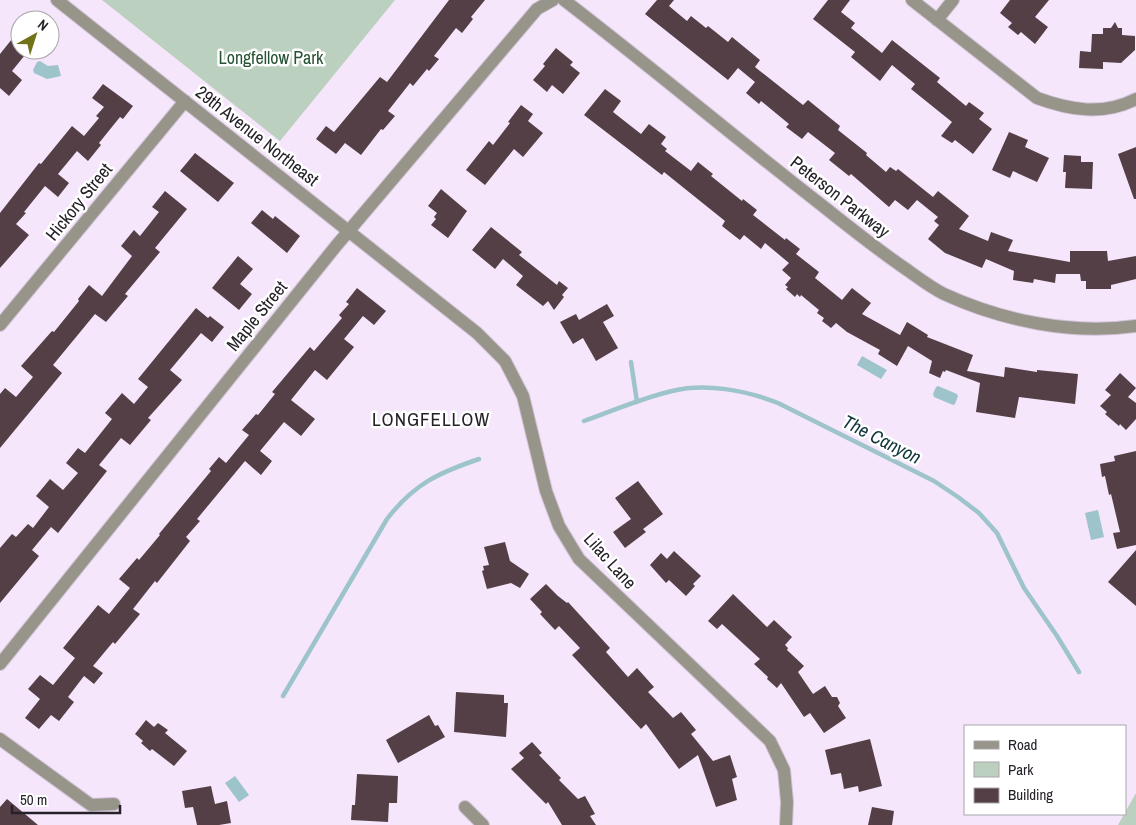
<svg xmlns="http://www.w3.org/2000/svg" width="1136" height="825" viewBox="0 0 1136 825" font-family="'Archivo Narrow',sans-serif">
	<rect width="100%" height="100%" fill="#f5e6fb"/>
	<path fill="#bcd0bf" d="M 102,0 L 395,0 L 280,141 Z
		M 1136,793 L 1136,825 L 1118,825 Z"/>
	<path fill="#9dc3cb" d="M 40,61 L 48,66 L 58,65 L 61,76 L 47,79 L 34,73 L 33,70 L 37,62 Z
		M 862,356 L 887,370 L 881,379 L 857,365 Z
		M 938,386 L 957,394 L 958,396 L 955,404 L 953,405 L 934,397 L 933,394 L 936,387 Z
		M 1098,510 L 1104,537 L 1091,540 L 1085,513 Z
		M 235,776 L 249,795 L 239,802 L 225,783 Z"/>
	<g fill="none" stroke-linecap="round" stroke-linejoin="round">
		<path stroke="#9dc3cb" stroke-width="4.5" d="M 631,362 L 637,402
			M 584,421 C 612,411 642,398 672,391 C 706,383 745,390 778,403 L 934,481 L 958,497 L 979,513 L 997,533 L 1024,588 L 1057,636 L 1079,672
			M 283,696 L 387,519 C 414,484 438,473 479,459"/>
	</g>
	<path fill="#543f46" d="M 449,0 L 485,0 L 471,17 L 473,19 L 462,33 L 456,28 L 434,56 L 439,59 L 429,71 L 427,69 L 413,86 L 410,83 L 388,111 L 395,116 L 383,130 L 381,129 L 361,155 L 345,143 L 336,154 L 316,139 L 326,126 L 334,132 L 380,77 L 387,82 Z
		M 657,0 L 674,0 L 669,6 L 687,21 L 691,16 L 706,28 L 708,26 L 728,42 L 732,37 L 760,60 L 755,67 L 803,105 L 808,100 L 840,126 L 838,130 L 867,153 L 866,155 L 886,172 L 890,167 L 896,171 L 898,169 L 933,197 L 938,191 L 969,216 L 959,229 L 988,241 L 991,232 L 1013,240 L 1008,251 L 1070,262 L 1070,251 L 1107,251 L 1108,261 L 1136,256 L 1136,279 L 1111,285 L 1111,289 L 1086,289 L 1086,281 L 1081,281 L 1080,274 L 1056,274 L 1055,283 L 1034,279 L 1033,283 L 1013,280 L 1014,271 L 986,259 L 982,268 L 945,253 L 928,239 L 939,225 L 934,221 L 938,217 L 917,200 L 908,210 L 895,200 L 889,207 L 851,174 L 849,176 L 829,160 L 835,153 L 808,132 L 802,139 L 786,127 L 789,124 L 761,101 L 759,104 L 746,93 L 755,82 L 738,68 L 728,80 L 645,14 Z
		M 828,0 L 850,0 L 841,12 L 855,23 L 851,28 L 882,53 L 892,40 L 940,78 L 937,82 L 966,106 L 969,102 L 984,113 L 979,119 L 992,129 L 973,154 L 955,140 L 952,143 L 941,136 L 952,122 L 911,89 L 915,84 L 892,65 L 880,81 L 851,57 L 855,52 L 813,19 Z
		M 1010,0 L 1049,0 L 1035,17 L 1048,27 L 1035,44 L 1021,32 L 1018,35 L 1008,27 L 1012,23 L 1000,13 Z
		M 1115,22 L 1118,28 L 1122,28 L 1122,35 L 1135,36 L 1135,50 L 1121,63 L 1103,62 L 1103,69 L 1079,68 L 1080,51 L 1091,52 L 1092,34 L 1103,34 L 1103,28 L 1111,28 Z
		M 20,29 L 20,50 L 29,50 L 12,71 L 22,80 L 9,96 L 0,88 L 0,54 Z
		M 556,48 L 573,62 L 570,65 L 580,73 L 563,94 L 552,85 L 547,92 L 533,80 L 545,66 L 543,64 Z
		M 103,84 L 133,106 L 123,119 L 120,117 L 99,143 L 101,145 L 88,161 L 77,151 L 58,174 L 69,183 L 58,197 L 45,186 L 24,212 L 26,213 L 16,224 L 29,235 L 0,268 L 0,213 L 39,163 L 41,164 L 72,126 L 84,136 L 99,118 L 96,116 L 104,107 L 92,98 Z
		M 605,89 L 621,101 L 613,112 L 641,134 L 649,124 L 666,137 L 661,144 L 667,149 L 665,151 L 691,171 L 698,162 L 713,174 L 711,176 L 742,201 L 743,199 L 757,210 L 753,215 L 785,240 L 786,238 L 800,249 L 796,254 L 819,272 L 815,278 L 842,300 L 852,288 L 871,303 L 862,314 L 900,335 L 907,322 L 928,335 L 927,337 L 973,355 L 967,371 L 1004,377 L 1005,367 L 1037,372 L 1037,370 L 1078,374 L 1075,404 L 1019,397 L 1015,418 L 976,412 L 980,383 L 946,370 L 945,372 L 943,371 L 940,378 L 929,373 L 932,361 L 908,346 L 897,366 L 878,354 L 880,350 L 847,332 L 836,323 L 831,328 L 822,321 L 824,318 L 817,313 L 819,310 L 801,295 L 800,297 L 797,294 L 795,297 L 786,289 L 788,287 L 785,285 L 791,278 L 782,270 L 789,263 L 765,243 L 761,249 L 744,235 L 740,240 L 736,237 L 722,226 L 725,221 L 664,172 L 662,175 L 584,115 Z
		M 521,105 L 533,114 L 528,121 L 543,133 L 523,157 L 514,149 L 485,185 L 466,170 L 489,141 L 493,145 L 510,123 L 508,122 Z
		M 1009,132 L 1028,140 L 1025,147 L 1049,158 L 1037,182 L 1013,171 L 1010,178 L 992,170 Z
		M 1136,147 L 1136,199 L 1134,199 L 1118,154 Z
		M 195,153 L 234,183 L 218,202 L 180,171 Z
		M 1064,155 L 1081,156 L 1081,162 L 1093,162 L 1092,189 L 1065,188 L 1066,172 L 1063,172 Z
		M 441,189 L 467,211 L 448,238 L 431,225 L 436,219 L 434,217 L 437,213 L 428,206 Z
		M 165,191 L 187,209 L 155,248 L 160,252 L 125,294 L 128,296 L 106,322 L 95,314 L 53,365 L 62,373 L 0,448 L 0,394 L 5,388 L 16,397 L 33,377 L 21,366 L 52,331 L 54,332 L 79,301 L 78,299 L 89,285 L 102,296 L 132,256 L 121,246 L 134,230 L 140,236 L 159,212 L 152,207 Z
		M 262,210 L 273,219 L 275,216 L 300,236 L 287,253 L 251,223 Z
		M 491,227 L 522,252 L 519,255 L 557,285 L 559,281 L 568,288 L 562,295 L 564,297 L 554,310 L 548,301 L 543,306 L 516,285 L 523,276 L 503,259 L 495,269 L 472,250 Z
		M 238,256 L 253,269 L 240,284 L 252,294 L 239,310 L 212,288 Z
		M 357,288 L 386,311 L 374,325 L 363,316 L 344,339 L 354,347 L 327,380 L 315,370 L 291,400 L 315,419 L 301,436 L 284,422 L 260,451 L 272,461 L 261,475 L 245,461 L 197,519 L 200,521 L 186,537 L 190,541 L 157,583 L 155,581 L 133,609 L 140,614 L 115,644 L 113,642 L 93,666 L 103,673 L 94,684 L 84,676 L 68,697 L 74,702 L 59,721 L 51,715 L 39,729 L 25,718 L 40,699 L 28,689 L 40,675 L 53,685 L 75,658 L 63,648 L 98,605 L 109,614 L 130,588 L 119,579 L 137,558 L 139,560 L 160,535 L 159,534 L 211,471 L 209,469 L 219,457 L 226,463 L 249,435 L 242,430 L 256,414 L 258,415 L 275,394 L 272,392 L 310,347 L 314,351 L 342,318 L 339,315 L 349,304 L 346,302 Z
		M 607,304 L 614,316 L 603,322 L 618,348 L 596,361 L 583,338 L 573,344 L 560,322 L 576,314 L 579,320 Z
		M 196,308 L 208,318 L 210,316 L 224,327 L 212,342 L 201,333 L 170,370 L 182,380 L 148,418 L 151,420 L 130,445 L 121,438 L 99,465 L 107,471 L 58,533 L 51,527 L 32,550 L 39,556 L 0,603 L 0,548 L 12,534 L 16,537 L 28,524 L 33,528 L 49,507 L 36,496 L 50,479 L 63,490 L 78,473 L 66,463 L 78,448 L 85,453 L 112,419 L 105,413 L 122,393 L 134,404 L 148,387 L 138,379 Z
		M 1120,373 L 1136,388 L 1128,397 L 1136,403 L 1136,419 L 1126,430 L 1120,424 L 1119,426 L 1105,414 L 1107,412 L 1100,406 L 1111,395 L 1105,390 Z
		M 1136,451 L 1136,545 L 1117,549 L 1113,533 L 1120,532 L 1111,494 L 1109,495 L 1105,476 L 1102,477 L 1100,464 L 1115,461 L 1114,456 Z
		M 638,481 L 663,514 L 643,529 L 646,532 L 625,548 L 613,532 L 631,519 L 615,498 Z
		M 505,542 L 510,561 L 529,574 L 520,588 L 511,583 L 487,589 L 482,571 L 484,570 L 483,566 L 489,565 L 484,547 Z
		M 1136,550 L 1136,606 L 1108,582 Z
		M 674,551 L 701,576 L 693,584 L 695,586 L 686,596 L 669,580 L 666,583 L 650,565 L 661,553 L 667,559 Z
		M 546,584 L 558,596 L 567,603 L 568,602 L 610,648 L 606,652 L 628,677 L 637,668 L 654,687 L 648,692 L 673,718 L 681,712 L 696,730 L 691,734 L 713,761 L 730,755 L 737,777 L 732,779 L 737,800 L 716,807 L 698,755 L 679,769 L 646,724 L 641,729 L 572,655 L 580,648 L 559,626 L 555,630 L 540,614 L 542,612 L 530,599 Z
		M 733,594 L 767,627 L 774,620 L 792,637 L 785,645 L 788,648 L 787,650 L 804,666 L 798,672 L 813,694 L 825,686 L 832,697 L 837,697 L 840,703 L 838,706 L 846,718 L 824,733 L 810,713 L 804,717 L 781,683 L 777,688 L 767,679 L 768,677 L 754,664 L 760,659 L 722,624 L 717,629 L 708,621 Z
		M 456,692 L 504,695 L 504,703 L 508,703 L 506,737 L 454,732 Z
		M 429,715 L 435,726 L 438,725 L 445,737 L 398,763 L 386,740 Z
		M 146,720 L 154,727 L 158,723 L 168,730 L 165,733 L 187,751 L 174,766 L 152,749 L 150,751 L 141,743 L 143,741 L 135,734 Z
		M 870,739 L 882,786 L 859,792 L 858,786 L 844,789 L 841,773 L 831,775 L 825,750 Z
		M 532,742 L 542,753 L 539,755 L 561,778 L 559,780 L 578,799 L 585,796 L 595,814 L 590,816 L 596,825 L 562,825 L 548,802 L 546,804 L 511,769 L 524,758 L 519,753 Z
		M 357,774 L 398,776 L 397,803 L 389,803 L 388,822 L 351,820 L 352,805 L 355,805 Z
		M 211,786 L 215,804 L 227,801 L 231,823 L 219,825 L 197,825 L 193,807 L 185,808 L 182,791 Z
		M 7,799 L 38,825 L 0,825 L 0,807 Z
		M 872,807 L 894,811 L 892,825 L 868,825 Z"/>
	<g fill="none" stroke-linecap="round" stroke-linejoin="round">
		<defs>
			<path id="minor" d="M 57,0 L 477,333 L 505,361 L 523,396 L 546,491 L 559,526 L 579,559 L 770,741 L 784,770 L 787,802 L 786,825
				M 564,0 C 650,66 733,136 819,203 C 847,225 874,247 903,267 C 916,276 930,287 944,294 C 1003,321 1072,335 1136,326
				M 912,0 L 1037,98 C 1070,110 1103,116 1136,99
				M 937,20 L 953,0
				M 0,325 L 185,101
				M 0,664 L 336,246 L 537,9 L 553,0
				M 0,739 L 91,805 L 114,804
				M 465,807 L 483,825"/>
		</defs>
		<use href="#minor" stroke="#d0c3d5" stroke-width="14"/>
		<use href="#minor" stroke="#97948a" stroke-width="12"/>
	</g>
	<g text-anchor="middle" stroke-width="5" stroke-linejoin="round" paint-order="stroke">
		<g font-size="18" fill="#265232" stroke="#fff">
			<text x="271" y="64">Longfellow Park</text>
		</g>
		<g font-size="18" fill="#262129" stroke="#fff">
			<text transform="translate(257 136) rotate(38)" y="6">29th Avenue Northeast</text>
			<text transform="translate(840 197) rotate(38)" y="6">Peterson Parkway</text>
			<text transform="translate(79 202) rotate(-51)" y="6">Hickory Street</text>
			<text transform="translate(257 316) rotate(-51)" y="6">Maple Street</text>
			<text transform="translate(610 561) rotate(48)" y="6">Lilac Lane</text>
		</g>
		<g font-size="19" letter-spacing="1" fill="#262129" stroke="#fff">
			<text x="431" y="426">LONGFELLOW</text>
		</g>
		<g font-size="19" font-style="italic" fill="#0f353b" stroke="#fff">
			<text transform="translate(882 439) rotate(27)" y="7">The Canyon</text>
		</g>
	</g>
	<rect x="964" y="725" width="162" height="90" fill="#ffffff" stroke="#a8a6a9"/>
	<rect x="974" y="741" width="25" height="8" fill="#97948a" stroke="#a8a6a9"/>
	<text x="1008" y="750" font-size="15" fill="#262129">Road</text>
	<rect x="974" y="762" width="25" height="15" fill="#bcd0bf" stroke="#a8a6a9"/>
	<text x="1008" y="775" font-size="15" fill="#262129">Park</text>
	<rect x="974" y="788" width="25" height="15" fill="#543f46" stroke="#a8a6a9"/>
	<text x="1008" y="800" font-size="15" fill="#262129">Building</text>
	<g transform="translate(35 35) rotate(39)"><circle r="24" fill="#ffffff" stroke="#a8a6a9"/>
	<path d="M0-4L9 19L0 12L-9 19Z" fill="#707319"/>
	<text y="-8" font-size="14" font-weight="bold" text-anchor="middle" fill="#262129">N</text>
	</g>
	<path d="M12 805v8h108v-8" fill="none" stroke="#262129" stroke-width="2.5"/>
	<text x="20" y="805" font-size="15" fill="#262129" stroke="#ffffff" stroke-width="4" paint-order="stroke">50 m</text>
</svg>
